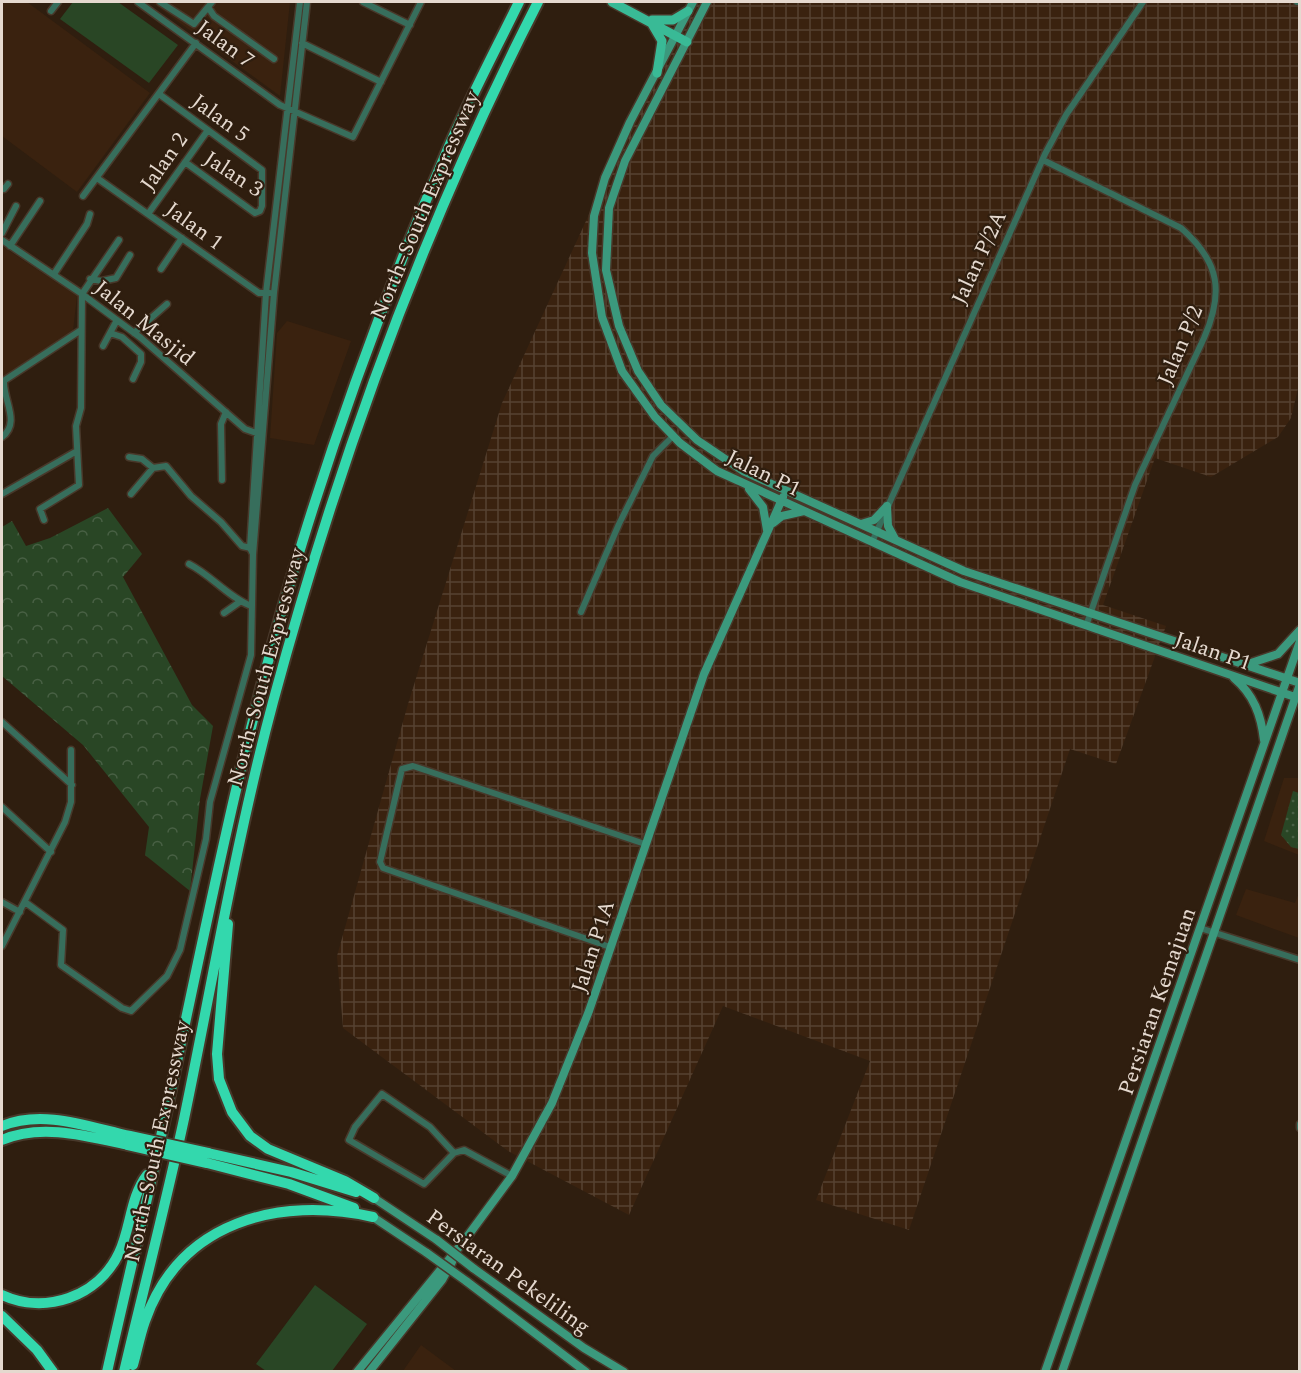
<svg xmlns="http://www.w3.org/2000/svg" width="1301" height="1373" viewBox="0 0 1301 1373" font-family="Spectral,serif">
	<defs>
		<pattern id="industrial-grid" width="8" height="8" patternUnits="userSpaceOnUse" patternTransform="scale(1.5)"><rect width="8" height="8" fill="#3a220f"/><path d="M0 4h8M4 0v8" fill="none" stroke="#564231"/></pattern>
		<pattern id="grass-dots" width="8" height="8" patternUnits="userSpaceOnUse" patternTransform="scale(1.5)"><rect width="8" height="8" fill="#294625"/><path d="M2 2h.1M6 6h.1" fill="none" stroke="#486044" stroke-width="1.8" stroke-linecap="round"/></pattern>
		<pattern id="forest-crowns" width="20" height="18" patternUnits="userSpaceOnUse" patternTransform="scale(1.5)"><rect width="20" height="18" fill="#294625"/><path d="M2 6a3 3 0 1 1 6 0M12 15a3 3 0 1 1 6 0" fill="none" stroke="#486044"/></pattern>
	</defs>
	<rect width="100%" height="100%" fill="#2f1e0f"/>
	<path fill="#3a220f" d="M 2,2 L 27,2 L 150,93 L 77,192 L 2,136 Z
		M 151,2 L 290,2 L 280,96 Z
		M 2,246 L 77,296 L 73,331 L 2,377 Z
		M 287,321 L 351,341 L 314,445 L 270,438 L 277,333 Z
		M 1284,778 L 1299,778 L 1299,855 L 1264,841 Z
		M 1246,889 L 1295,903 L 1299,893 L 1299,938 L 1236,915 Z
		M 421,1345 L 456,1371 L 403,1371 Z"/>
	<path fill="url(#industrial-grid)" d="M 687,2 L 1299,2 L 1300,380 L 1291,418 L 1278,437 L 1211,477 L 1155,458 L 1103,605 L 1166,626 L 1116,764 L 1070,749 L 909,1230 L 816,1200 L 870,1061 L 723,1006 L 629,1215 L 508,1151 L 343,1028 L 337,956 L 408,704 L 502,403 Z"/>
	<path fill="url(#grass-dots)" d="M 1293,791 L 1299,793 L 1299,849 L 1291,847 L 1281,835 Z"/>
	<path fill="url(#forest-crowns)" d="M 108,508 L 142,554 L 123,577 L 192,705 L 213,726 L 200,799 L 190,891 L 145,855 L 149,827 L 83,745 L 2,676 L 2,527 L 12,521 L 26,546 L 50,538 Z"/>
	<path fill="#294625" d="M 73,2 L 118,2 L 178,45 L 149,83 L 60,19 Z
		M 315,1285 L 367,1324 L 332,1371 L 266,1371 L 256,1364 Z"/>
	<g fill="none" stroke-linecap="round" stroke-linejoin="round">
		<defs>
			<path id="minor" d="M 138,2 L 280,105 L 353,137 L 421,2
				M 160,2 L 194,24 L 208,7
				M 212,2 L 208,7 L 214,16 L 274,59
				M 363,2 L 410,25
				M 1297,2 L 1300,2
				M 51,11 L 58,2
				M 302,43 L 381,82
				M 159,94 L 262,170 L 262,206 L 260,211 L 255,213 L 185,162
				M 1043,160 L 1181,228 C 1220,262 1224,292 1204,338 L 1135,485 L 1086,626
				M 97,178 L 259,293 L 270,293
				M 2,188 L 4,189 L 8,184
				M 83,196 L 196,43
				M 148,214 L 208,130
				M 2,233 L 16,206
				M 2,240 L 82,294 L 141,338 L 245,429 L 259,434
				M 10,246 L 40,201
				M 161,269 L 182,238
				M 54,274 L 87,224 L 90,214
				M 90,279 L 102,281 L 116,278 L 130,255
				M 110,333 L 122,337 L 141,354 L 141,362 L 133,379
				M 134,333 L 167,304
				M 103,346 L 117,320
				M 2,382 L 81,330
				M 2,437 C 21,423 3,400 4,381
				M 129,457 L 142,459 L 153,468
				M 222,480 L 221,424 L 226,412
				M 2,494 L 77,451
				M 131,494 L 153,468 L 166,466 L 191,496 L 221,522 L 242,546 L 251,548
				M 44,520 L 40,509 L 79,485 L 76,426 L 81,408 L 82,294 L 119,240
				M 872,542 L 1045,154 L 1066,115 L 1143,2
				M 253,554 L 250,548 L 266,293 L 300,2
				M 189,564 C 211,575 228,597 251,606
				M 581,612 L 619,524 L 653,456 L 673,436
				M 224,613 L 241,601
				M 2,722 L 72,785
				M 2,807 L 51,852
				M 2,902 L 20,912
				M 25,902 L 63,930 L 61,965 L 122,1008 L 131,1011 L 167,976 L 180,950 L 206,839 L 210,802 L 251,655 L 253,555 L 274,293 L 307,2
				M 1200,928 L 1300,960
				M 2,946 L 65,822 L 71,802 L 71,750
				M 610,947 L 383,868 L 380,862 L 402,769 L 413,766 L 645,844
				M 1300,1124 L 1300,1128
				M 454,1153 L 430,1127 L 382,1094 L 355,1127 L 349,1140 L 424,1184 L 454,1153 L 464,1150 L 512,1176"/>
			<path id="secondary" d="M 693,2 L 630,122 L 605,178 L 594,216 L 592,253 L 602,317 L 622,371 L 655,417 L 680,443 L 717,471 L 960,582 L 1295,697
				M 707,2 L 625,161 L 609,208 L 606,270 L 619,326 L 638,371 L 661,405 L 697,440 L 743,471 L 964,571 L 1300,683
				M 749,489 L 763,507 L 767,530
				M 887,506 L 888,526 L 895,539
				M 773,523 L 782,516 L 804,511
				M 861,524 L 874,520 L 887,506
				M 1245,665 L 1278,654 L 1300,630
				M 1234,678 C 1254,695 1261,715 1264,740
				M 374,1198 L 437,1240
				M 373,1217 L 427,1253
				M 473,1268 L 584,1348 L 624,1372
				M 466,1281 L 586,1372
				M 357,1372 L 464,1241 L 512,1176 L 552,1103 L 589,1011 L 704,674 L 783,497
				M 369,1372 L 442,1280 L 452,1262
				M 1045,1372 L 1300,641
				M 1062,1372 L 1300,684"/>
			<path id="primary" d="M 612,2 L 687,42
				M 652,20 L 673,20 L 688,11
				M 652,24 L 662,41 L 657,73"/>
			<path id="motorway" d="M 228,924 L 217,1054 L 219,1079 L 232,1112 L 250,1136 L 268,1149 L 345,1181 L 374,1198
				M 2,1126 C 43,1109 89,1127 130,1136
				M 2,1140 C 41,1123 87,1136 128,1145
				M 208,1153 L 291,1172 L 356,1192
				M 207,1163 L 289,1184 L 354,1208
				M 2,1295 C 45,1315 98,1297 119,1253 C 131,1228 130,1197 147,1175
				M 2,1316 L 37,1350 L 53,1372
				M 133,1365 C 137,1351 140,1335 145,1321 C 180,1221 279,1196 373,1217
				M 107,1372 C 127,1283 149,1194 168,1104 C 208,916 245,727 302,543 C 343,410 392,278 447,151 C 469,100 495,51 519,2
				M 124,1372 C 144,1287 166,1203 184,1119 C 213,980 236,840 273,702 C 338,461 424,225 538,2"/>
		</defs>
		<use href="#minor" stroke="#48382a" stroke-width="9"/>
		<use href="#secondary" stroke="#48382a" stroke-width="11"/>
		<use href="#primary" stroke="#48382a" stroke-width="12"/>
		<use href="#motorway" stroke="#48382a" stroke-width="14"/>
		<use href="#minor" stroke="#376e5c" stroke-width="6"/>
		<use href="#secondary" stroke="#3b997d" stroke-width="8"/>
		<use href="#primary" stroke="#39ba96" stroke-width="9"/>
		<use href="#motorway" stroke="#33d8ad" stroke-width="10"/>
		<defs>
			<path id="secondary-bridge" d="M 437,1240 L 473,1268
				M 427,1253 L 466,1281"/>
			<path id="motorway-bridge" d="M 130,1136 L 208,1153
				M 128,1145 L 207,1163"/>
		</defs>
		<use href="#secondary-bridge" stroke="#48382a" stroke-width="11" stroke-linecap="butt"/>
		<use href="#motorway-bridge" stroke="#48382a" stroke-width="14" stroke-linecap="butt"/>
		<use href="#secondary-bridge" stroke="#3b997d" stroke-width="8"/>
		<use href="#motorway-bridge" stroke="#33d8ad" stroke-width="10"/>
	</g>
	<g text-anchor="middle" stroke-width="4.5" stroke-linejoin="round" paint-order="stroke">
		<g font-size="22" fill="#e5d9cf" stroke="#2f1e0f">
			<text transform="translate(226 43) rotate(36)" y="8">Jalan 7</text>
			<text transform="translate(221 117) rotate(36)" y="8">Jalan 5</text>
			<text transform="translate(163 161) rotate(-55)" y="8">Jalan 2</text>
			<text transform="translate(234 173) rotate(33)" y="8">Jalan 3</text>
			<text transform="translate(424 205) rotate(-67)" y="8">North–South Expressway</text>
			<text transform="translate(195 225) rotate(36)" y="8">Jalan 1</text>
			<text transform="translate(978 257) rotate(-65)" y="8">Jalan P/2A</text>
			<text transform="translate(145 322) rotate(39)" y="8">Jalan Masjid</text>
			<text transform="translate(1179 345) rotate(-67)" y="8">Jalan P/2</text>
			<text transform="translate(764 472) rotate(26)" y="8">Jalan P1</text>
			<text transform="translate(1213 650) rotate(19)" y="8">Jalan P1</text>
			<text transform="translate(265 667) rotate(-75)" y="8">North–South Expressway</text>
			<text transform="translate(592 946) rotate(-72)" y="8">Jalan P1A</text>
			<text transform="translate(1156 1001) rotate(-71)" y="8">Persiaran Kemajuan</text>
			<text transform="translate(156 1141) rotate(-78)" y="8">North–South Expressway</text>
			<text transform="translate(509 1271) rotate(36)" y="8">Persiaran Pekeliling</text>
		</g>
	</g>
	<rect width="1301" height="1373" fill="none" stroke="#e5d9cf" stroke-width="6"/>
</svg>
